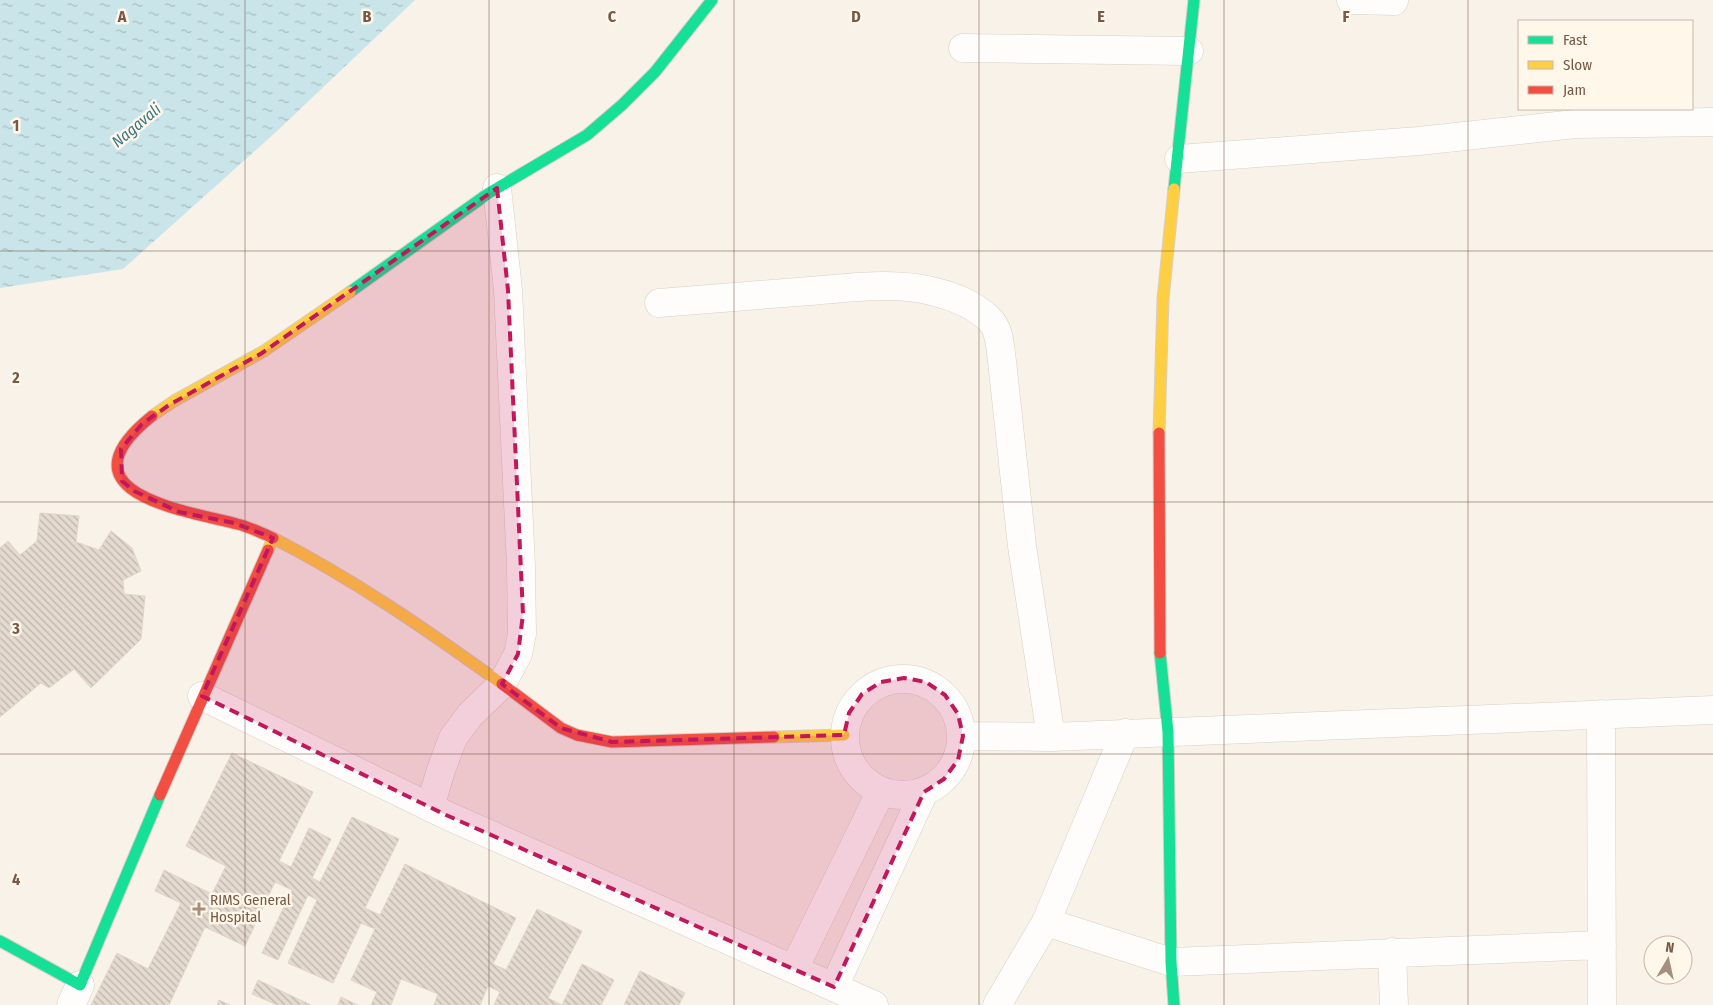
<svg xmlns="http://www.w3.org/2000/svg" width="1713" height="1005" viewBox="0 0 1713 1005" font-family="'Fira Sans Condensed',sans-serif">
	<defs>
		<pattern id="water-ripples" width="26" height="14" patternUnits="userSpaceOnUse" patternTransform="scale(1.25)"><rect width="26" height="14" fill="#c9e5e9"/><path d="M2 4q2-2 4 0t4 0M15 11q2-2 4 0t4 0" fill="none" stroke="#a8bdbf"/></pattern>
		<pattern id="building-back-hatch" width="6" height="6" patternUnits="userSpaceOnUse" patternTransform="scale(1.25)"><rect width="6" height="6" fill="#e4dad0"/><path d="M-1 5l2 2M0 0l6 6M5-1l2 2" fill="none" stroke="#beb4ab"/></pattern>
	</defs>
	<rect width="100%" height="100%" fill="#f8f2e8"/>
	<path fill="url(#water-ripples)" d="M 0,0 L 415,0 L 276,132 L 123,269 L 0,288 Z"/>
	<path fill="url(#building-back-hatch)" stroke="#e1d5ca" d="M 40,513 L 79,516 L 76,542 L 99,550 L 111,531 L 132,548 L 141,571 L 123,580 L 124,594 L 145,596 L 141,639 L 91,688 L 74,669 L 49,688 L 41,683 L 0,717 L 0,548 L 8,541 L 20,555 L 37,541 Z
		M 232,753 L 313,792 L 279,861 L 291,867 L 309,828 L 331,839 L 312,878 L 320,882 L 352,817 L 399,839 L 365,908 L 380,915 L 405,864 L 516,918 L 493,964 L 506,970 L 537,909 L 582,931 L 548,998 L 562,1005 L 582,964 L 614,980 L 601,1005 L 494,1005 L 500,992 L 488,986 L 480,1005 L 434,1005 L 438,994 L 401,979 L 391,1005 L 371,1005 L 377,992 L 351,980 L 375,929 L 361,923 L 333,983 L 288,963 L 317,900 L 308,895 L 278,960 L 262,953 L 292,890 L 275,882 L 245,946 L 205,927 L 169,1005 L 91,1005 L 117,953 L 148,969 L 181,903 L 155,891 L 164,870 L 212,894 L 226,866 L 186,846 Z
		M 640,971 L 685,993 L 679,1005 L 624,1005 Z
		M 258,980 L 311,1005 L 277,1005 L 252,994 Z
		M 341,997 L 358,1005 L 338,1005 Z
		M 219,1000 L 230,1005 L 217,1005 Z"/>
	<g fill="none" stroke-linecap="round" stroke-linejoin="round">
		<defs>
			<path id="street" d="M 1351,0 L 1394,1
				M 963,48 L 1189,51
				M 1179,159 L 1419,141 L 1575,124 L 1713,122
				M 659,303 C 709,299 760,295 810,291 C 850,288 896,281 935,292 C 953,296 975,305 989,319 C 1000,329 1000,347 1002,361 L 1022,546 L 1051,737
				M845 737a58 58 0 1 1 116 0a58 58 0 1 1-116 0Z
				M 202,696 L 446,815 L 874,1005
				M 1601,714 L 1602,1005
				M 963,736 L 1051,737 L 1713,710
				M 430,807 L 441,770 L 453,738 L 470,715 L 502,684 L 518,654 L 522,634 L 521,567 L 508,290 L 497,188
				M 1046,922 L 1171,962 L 1602,945
				M 1392,952 L 1394,1005
				M 794,969 L 881,791
				M 834,987 L 924,792
				M 71,1005 L 80,985
				M 997,1005 L 1046,922 L 1125,733"/>
			<path id="fast" d="M 1174,189 L 1194,0
				M 350,292 L 489,193 L 587,135 L 622,105 L 655,72 L 712,0
				M 1160,653 L 1168,732 L 1171,962 L 1174,1005
				M 0,941 L 80,985 L 160,795"/>
			<path id="slow" d="M 152,416 L 174,401 L 264,351 L 350,292
				M 1159,433 L 1163,299 L 1174,189
				M 268,550 L 273,538 C 355,580 427,630 502,684
				M 774,737 L 844,735"/>
			<path id="jam" d="M 152,416 C 56,493 183,510 237,524 C 250,527 261,533 273,538
				M 1159,433 L 1160,653
				M 502,684 L 561,728 L 577,735 L 612,742 L 774,737
				M 160,795 L 268,550"/>
		</defs>
		<use href="#street" stroke="#d9cfc6" stroke-width="29"/>
		<use href="#fast" stroke="#d8cec5" stroke-width="13"/>
		<use href="#slow" stroke="#d8cec5" stroke-width="13"/>
		<use href="#jam" stroke="#d8cec5" stroke-width="13"/>
		<use href="#street" stroke="#fefdfc" stroke-width="28"/>
		<use href="#fast" stroke="#16e098" stroke-width="11"/>
		<use href="#slow" stroke="#ffcf43" stroke-width="11"/>
		<use href="#jam" stroke="#f24e42" stroke-width="11"/>
	</g>
	<path fill="#c2185b" fill-opacity="0.2" stroke="#c2185b" stroke-width="4" stroke-dasharray="10 6" stroke-linejoin="round" d="M 497,188 L 508,290 L 523,614 L 518,654 L 502,684 L 561,728 L 612,742 L 844,735 L 849,713 L 862,694 L 881,682 L 904,678 L 926,682 L 945,695 L 958,714 L 963,736 L 958,760 L 944,779 L 924,792 L 834,987 L 446,815 L 202,696 L 273,538 L 234,523 L 179,512 L 134,491 L 122,481 L 121,449 L 142,424 L 169,405 L 262,353 Z"/>
	<path fill="none" stroke="#775947" stroke-width="1" stroke-opacity="0.55" d="M 245,0 L 245,1005M 489,0 L 489,1005M 734,0 L 734,1005M 979,0 L 979,1005M 1224,0 L 1224,1005M 1468,0 L 1468,1005M 0,251 L 1713,251M 0,502 L 1713,502M 0,754 L 1713,754"/>
	<path fill="#a48f7f" stroke="#fff7ea" stroke-width="2" d="M196.5 901.5h5v5h5v5h-5v5h-5v-5h-5v-5h5z"/>
	<g text-anchor="middle" stroke-width="5" stroke-linejoin="round" paint-order="stroke">
		<g font-size="15" fill="#775947" stroke="#fff7ea" text-anchor="start">
			<text x="210" y="905">RIMS General<tspan x="210" dy="17">Hospital</tspan></text>
		</g>
		<g font-size="16" font-style="italic" fill="#3c7885" stroke="#fff7ea">
			<text transform="translate(136 125) rotate(-40)" y="6">Nagavali</text>
		</g>
	</g>
	<g font-size="16" text-anchor="middle" font-weight="bold" fill="#775947" stroke="#fff7ea" stroke-width="5" stroke-linejoin="round" paint-order="stroke">
		<text x="122" y="22">A</text>
		<text x="367" y="22">B</text>
		<text x="612" y="22">C</text>
		<text x="856" y="22">D</text>
		<text x="1101" y="22">E</text>
		<text x="1346" y="22">F</text>
		<text x="16" y="131">1</text>
		<text x="16" y="383">2</text>
		<text x="16" y="634">3</text>
		<text x="16" y="885">4</text>
	</g>
	<rect x="1518" y="20" width="175" height="90" fill="#fff7ea" stroke="#c9b8a9"/>
	<rect x="1528" y="36" width="25" height="8" fill="#16e098" stroke="#c9b8a9"/>
	<text x="1563" y="45" font-size="15" fill="#775947">Fast</text>
	<rect x="1528" y="61" width="25" height="8" fill="#ffcf43" stroke="#c9b8a9"/>
	<text x="1563" y="70" font-size="15" fill="#775947">Slow</text>
	<rect x="1528" y="86" width="25" height="8" fill="#f24e42" stroke="#c9b8a9"/>
	<text x="1563" y="95" font-size="15" fill="#775947">Jam</text>
	<g transform="translate(1668 960) rotate(9)"><circle r="24" fill="#fff7ea" stroke="#c9b8a9"/>
	<path d="M0-4L9 19L0 12L-9 19Z" fill="#a48f7f"/>
	<text y="-8" font-size="14" font-weight="bold" text-anchor="middle" fill="#775947">N</text>
	</g>
</svg>
